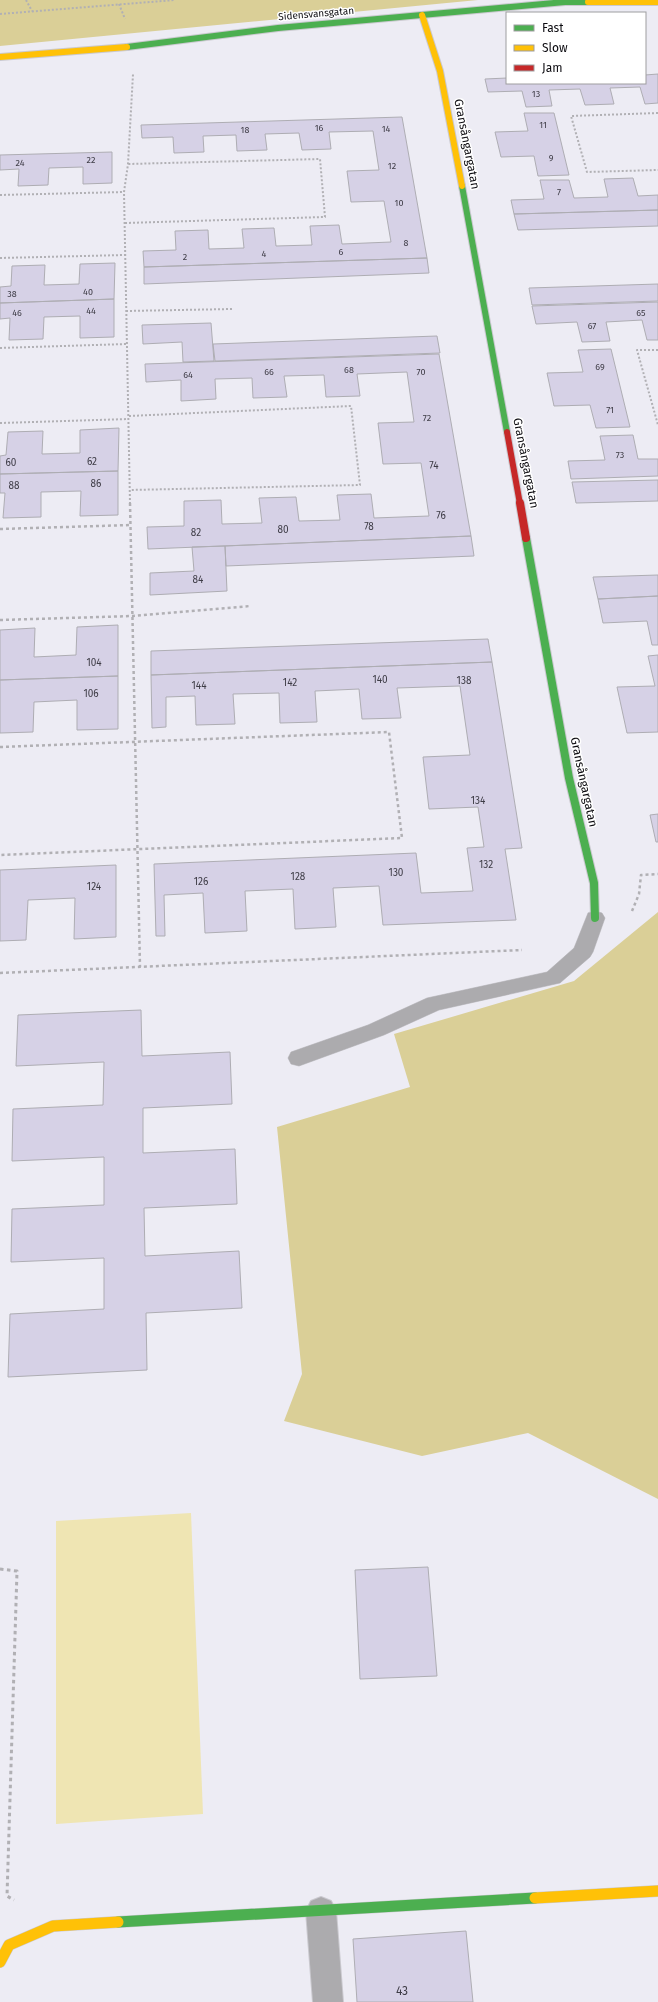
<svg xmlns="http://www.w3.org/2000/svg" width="658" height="2002" viewBox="0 0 658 2002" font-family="'Fira Sans',sans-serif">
	<rect width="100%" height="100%" fill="#edecf4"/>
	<path fill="#efe5b3" d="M 191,1513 L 203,1814 L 56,1824 L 56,1521 Z"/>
	<path fill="#dacf97" d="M 0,0 L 478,0 L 0,46 Z
		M 658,912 L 658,1499 L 528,1433 L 422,1456 L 284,1421 L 302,1374 L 277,1127 L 410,1087 L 394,1034 L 574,981 Z"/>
	<path fill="#d6d1e6" stroke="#aeadb3" d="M 658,74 L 658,103 L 645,104 L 640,87 L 610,88 L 614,104 L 585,105 L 580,89 L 549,90 L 552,106 L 526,107 L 522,91 L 488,92 L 485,79 L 507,78 L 507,83 L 645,83 L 645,75 Z
		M 524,113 L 554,113 L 569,175 L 538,176 L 534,156 L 501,157 L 495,132 L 528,131 Z
		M 402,117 L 427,258 L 144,267 L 143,251 L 176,250 L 175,231 L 208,230 L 209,249 L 244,248 L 242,229 L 274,228 L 276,246 L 312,245 L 310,226 L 339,225 L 342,244 L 391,242 L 384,201 L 351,202 L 347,171 L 379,170 L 373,131 L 329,132 L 331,149 L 302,150 L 299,133 L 265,134 L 267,150 L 237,151 L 236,135 L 203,136 L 204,152 L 174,153 L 173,137 L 142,138 L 141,125 Z
		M 112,152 L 112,183 L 83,184 L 83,167 L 49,168 L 48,185 L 18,186 L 19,169 L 0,170 L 0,155 Z
		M 633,178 L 638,196 L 658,195 L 658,210 L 514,214 L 511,200 L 544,199 L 540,180 L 569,180 L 574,198 L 608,197 L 604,179 Z
		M 658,210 L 658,226 L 518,230 L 514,214 Z
		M 427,258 L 429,273 L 144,284 L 144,267 Z
		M 115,263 L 114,299 L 0,303 L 0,287 L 11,286 L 12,266 L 45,265 L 44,285 L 79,284 L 80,264 Z
		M 658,284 L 658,301 L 532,305 L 529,288 Z
		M 114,299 L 114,337 L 80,338 L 80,316 L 44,317 L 43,339 L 9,340 L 10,318 L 0,319 L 0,303 Z
		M 658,302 L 658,340 L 647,340 L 642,320 L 606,322 L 610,341 L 582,342 L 577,322 L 536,324 L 532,306 Z
		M 211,323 L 214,361 L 183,362 L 182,342 L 143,344 L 142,325 Z
		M 437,336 L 440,353 L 215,361 L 213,344 Z
		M 611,349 L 630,427 L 596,428 L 590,405 L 554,406 L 547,373 L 583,372 L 578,350 Z
		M 439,354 L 471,536 L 148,549 L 147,527 L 184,526 L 184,501 L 221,500 L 222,524 L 262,523 L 259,498 L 296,497 L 299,521 L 340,520 L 337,495 L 371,494 L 374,518 L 429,516 L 421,463 L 383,464 L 378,423 L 414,422 L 407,372 L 357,374 L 360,396 L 326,397 L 324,375 L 284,376 L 287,397 L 253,398 L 252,378 L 215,379 L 216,399 L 181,401 L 181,380 L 146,382 L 145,364 Z
		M 119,428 L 118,471 L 0,474 L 0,456 L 6,455 L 8,432 L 43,431 L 42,454 L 80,453 L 80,430 Z
		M 633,435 L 638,459 L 658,459 L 658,476 L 571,479 L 568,461 L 605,460 L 600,436 Z
		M 118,471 L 118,515 L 80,516 L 81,491 L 41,492 L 41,517 L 3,518 L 5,493 L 0,493 L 0,474 Z
		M 658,480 L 658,501 L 576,503 L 572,482 Z
		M 471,536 L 474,556 L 226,566 L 225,546 Z
		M 225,546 L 227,591 L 150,595 L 150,573 L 194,571 L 192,547 Z
		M 658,575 L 658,596 L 598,599 L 593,577 Z
		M 658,596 L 658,645 L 652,645 L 647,621 L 603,623 L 598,599 Z
		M 118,625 L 118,676 L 0,680 L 0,630 L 35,628 L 34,657 L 76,655 L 77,627 Z
		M 488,639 L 492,662 L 151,675 L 151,651 Z
		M 658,655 L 658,732 L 627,733 L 617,687 L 655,686 L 648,656 Z
		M 492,662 L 522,848 L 505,849 L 516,920 L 383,925 L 379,886 L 333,888 L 336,927 L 295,929 L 293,889 L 245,891 L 247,931 L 205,933 L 203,893 L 164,895 L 165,936 L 156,936 L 154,864 L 416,853 L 421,893 L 473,891 L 467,848 L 484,847 L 478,807 L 429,809 L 423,757 L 470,755 L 460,686 L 397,688 L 401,718 L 362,719 L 359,689 L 315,691 L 317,722 L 280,723 L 279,693 L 233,694 L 235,724 L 196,725 L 195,696 L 166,697 L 166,727 L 152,728 L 151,675 Z
		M 118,676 L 118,729 L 77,730 L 77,700 L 34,702 L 33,732 L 0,733 L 0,680 Z
		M 658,814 L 658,842 L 656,842 L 650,815 Z
		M 116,865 L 116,937 L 74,939 L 75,898 L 28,900 L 26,940 L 0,941 L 0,870 Z
		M 141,1010 L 142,1056 L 230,1052 L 232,1104 L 143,1108 L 143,1153 L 235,1149 L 237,1204 L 144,1208 L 145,1256 L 239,1251 L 242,1308 L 146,1313 L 147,1370 L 8,1377 L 10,1314 L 104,1309 L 104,1258 L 11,1262 L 12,1209 L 104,1205 L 104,1157 L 12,1161 L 13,1109 L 103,1105 L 104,1062 L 16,1066 L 18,1015 Z
		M 428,1567 L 437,1676 L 360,1679 L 355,1570 Z
		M 466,1931 L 473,2002 L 357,2002 L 353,1939 Z"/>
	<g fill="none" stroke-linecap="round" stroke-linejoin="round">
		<defs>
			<path id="lane" d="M 595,911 L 602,913 L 605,918 L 593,952 L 590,957 L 560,983 L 439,1010 L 384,1035 L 299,1066 L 291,1064 L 288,1058 L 291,1052 L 368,1025 L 427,998 L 547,972 L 574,948 L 588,913 Z"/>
			<path id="street" d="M 321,1897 L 331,1901 L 336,1911 L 343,2002 L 313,2002 L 306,1911 L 311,1901 Z"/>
			<path id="fast-far2" d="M 127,47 L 278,28 L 565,2 L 588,2
				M 462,186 L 507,432"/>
			<path id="fast-far1" d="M 526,538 L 569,778 L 594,883 L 595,918"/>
			<path id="fast" d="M 118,1922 L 535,1898"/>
			<path id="slow-far1" d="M 588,2 L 658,2
				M 422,15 L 440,71 L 462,186
				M 0,57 L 127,47"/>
			<path id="slow" d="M 535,1898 L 658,1891
				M 0,1962 L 9,1945 L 53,1926 L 118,1922"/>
			<path id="jam-far1" d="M 507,432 L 520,504"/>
			<path id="jam" d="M 520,503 L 526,538"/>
		</defs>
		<use href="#lane" stroke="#cac9cf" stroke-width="1"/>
		<use href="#street" stroke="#cac9cf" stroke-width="2"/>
		<use href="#fast-far2" stroke="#cac9cf" stroke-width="8"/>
		<use href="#fast-far1" stroke="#cac9cf" stroke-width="10"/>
		<use href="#fast" stroke="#cac9cf" stroke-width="12"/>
		<use href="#slow-far1" stroke="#cac9cf" stroke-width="8"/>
		<use href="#slow" stroke="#cac9cf" stroke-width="12"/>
		<use href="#jam-far1" stroke="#cac9cf" stroke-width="8"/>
		<use href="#jam" stroke="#cac9cf" stroke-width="10"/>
		<path stroke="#b1b0b4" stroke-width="2" stroke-dasharray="2 2" stroke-linecap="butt" d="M 26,0 L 32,11
			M 119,4 L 125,19
			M 0,14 L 175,0
			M 658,113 L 571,116 L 587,172 L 658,170
			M 0,195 L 124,192
			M 125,223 L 325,217 L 320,159 L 128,164
			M 0,258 L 125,255
			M 126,311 L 232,309
			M 0,348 L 127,344
			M 658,350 L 637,350 L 658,425
			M 129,416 L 351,406 L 360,485 L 130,490
			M 0,423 L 129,419
			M 130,504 L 124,192 L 128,164 L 133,74"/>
		<path stroke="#b1b0b4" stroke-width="2.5" stroke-dasharray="3 3" stroke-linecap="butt" d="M 130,503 L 140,967
			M 0,529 L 131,525
			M 0,620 L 133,616 L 250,606
			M 0,747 L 389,732 L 402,838 L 0,855
			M 632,911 L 639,894 L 641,875 L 658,874
			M 0,973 L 522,950"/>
		<path stroke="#b1b0b4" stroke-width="3" stroke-dasharray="3.5 3.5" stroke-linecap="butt" d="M 0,1569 L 17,1571 L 7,1896 L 14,1900"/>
		<use href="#lane" fill="#acabae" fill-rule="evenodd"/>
		<use href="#street" fill="#acabae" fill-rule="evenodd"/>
		<use href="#fast-far2" stroke="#4caf50" stroke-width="6"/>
		<use href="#fast-far1" stroke="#4caf50" stroke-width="8"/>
		<use href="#fast" stroke="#4caf50" stroke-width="11"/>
		<use href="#slow-far1" stroke="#ffc107" stroke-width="6"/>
		<use href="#slow" stroke="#ffc107" stroke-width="11"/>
		<use href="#jam-far1" stroke="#c62828" stroke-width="6"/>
		<use href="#jam" stroke="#c62828" stroke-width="8"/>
	</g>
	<g text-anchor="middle" stroke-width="3" stroke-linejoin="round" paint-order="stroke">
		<g font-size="9" fill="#3e3c46">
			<text x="536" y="97">13</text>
			<text x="543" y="128">11</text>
			<text x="319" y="131">16</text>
			<text x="386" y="132">14</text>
			<text x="245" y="133">18</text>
			<text x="551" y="161">9</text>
			<text x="91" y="163">22</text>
			<text x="20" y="166">24</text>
			<text x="392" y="169">12</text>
			<text x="559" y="195">7</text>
			<text x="399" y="206">10</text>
			<text x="406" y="246">8</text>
			<text x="341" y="255">6</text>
			<text x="264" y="257">4</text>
			<text x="185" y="260">2</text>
			<text x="88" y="295">40</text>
			<text x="12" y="297">38</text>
			<text x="91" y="314">44</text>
			<text x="17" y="316">46</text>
			<text x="641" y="316">65</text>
			<text x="592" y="329">67</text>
			<text x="600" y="370">69</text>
			<text x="349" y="373">68</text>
			<text x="269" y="375">66</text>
			<text x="421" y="375">70</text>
			<text x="188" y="378">64</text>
			<text x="610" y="413">71</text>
			<text x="427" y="421">72</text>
			<text x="620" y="458">73</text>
		</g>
		<g font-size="10" fill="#0c0b10" stroke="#fff">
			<text transform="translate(316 13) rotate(-5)" y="4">Sidensvansgatan</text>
		</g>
		<g font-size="10" fill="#3e3c46">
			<text x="92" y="465">62</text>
			<text x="11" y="466">60</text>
			<text x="434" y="469">74</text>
			<text x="96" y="487">86</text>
			<text x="14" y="489">88</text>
			<text x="441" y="519">76</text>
			<text x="369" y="530">78</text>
			<text x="283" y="533">80</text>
			<text x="196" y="536">82</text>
			<text x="198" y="583">84</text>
			<text x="94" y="666">104</text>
			<text x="380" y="683">140</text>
			<text x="464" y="684">138</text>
			<text x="290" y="686">142</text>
			<text x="199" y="689">144</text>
			<text x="91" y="697">106</text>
			<text x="478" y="804">134</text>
			<text x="486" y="868">132</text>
			<text x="396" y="876">130</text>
			<text x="298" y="880">128</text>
			<text x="201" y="885">126</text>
			<text x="94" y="890">124</text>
		</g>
		<g font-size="12" fill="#0c0b10" stroke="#fff">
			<text transform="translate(467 144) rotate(79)" y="4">Gransångargatan</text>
			<text transform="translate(526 463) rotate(79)" y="4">Gransångargatan</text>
			<text transform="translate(584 782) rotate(78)" y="4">Gransångargatan</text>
		</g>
		<g font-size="12" fill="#3e3c46">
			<text x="402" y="1995">43</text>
		</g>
	</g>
	<rect x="506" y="12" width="140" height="72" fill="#ffffff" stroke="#9e9d9f"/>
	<rect x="514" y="25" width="20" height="6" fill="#4caf50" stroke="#9e9d9f"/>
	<text x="542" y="32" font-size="12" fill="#0c0b10">Fast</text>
	<rect x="514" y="45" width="20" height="6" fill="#ffc107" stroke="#9e9d9f"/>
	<text x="542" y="52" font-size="12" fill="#0c0b10">Slow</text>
	<rect x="514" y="65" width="20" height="6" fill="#c62828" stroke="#9e9d9f"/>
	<text x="542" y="72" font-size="12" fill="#0c0b10">Jam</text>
</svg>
